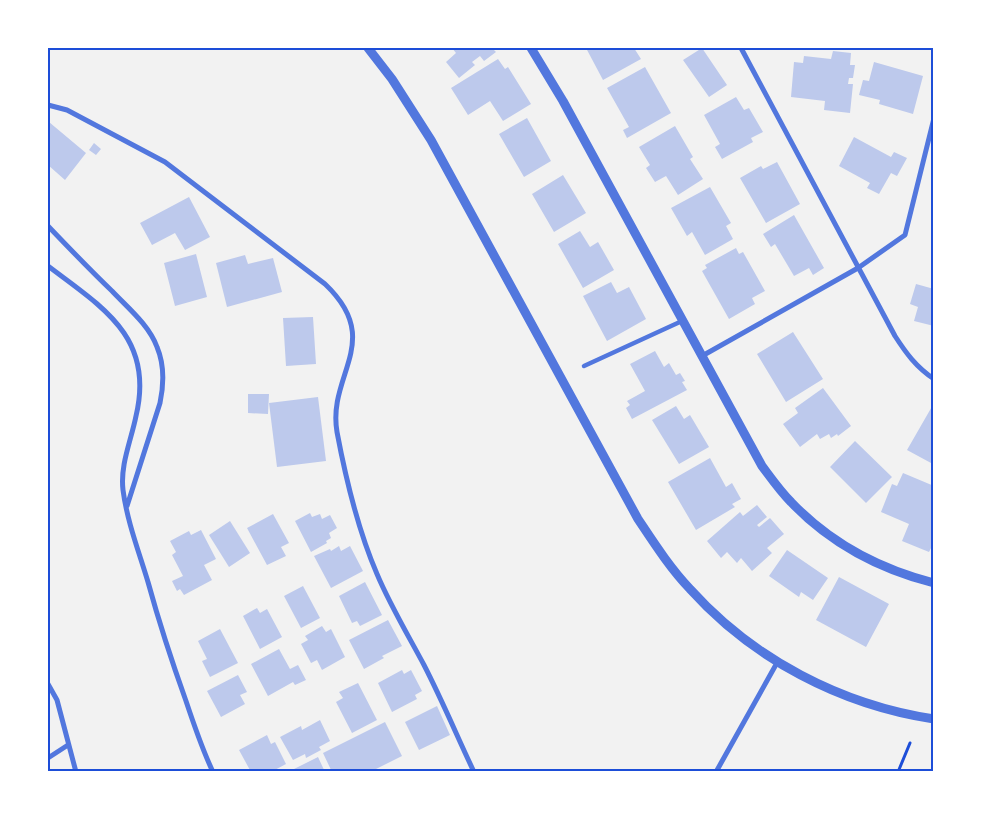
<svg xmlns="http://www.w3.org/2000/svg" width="981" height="819" viewBox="0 0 981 819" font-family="Jost,sans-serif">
	<rect width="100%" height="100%" fill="#f2f2f2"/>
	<path fill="#bdc9ec" d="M 452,48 L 492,48 L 496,52 L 484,61 L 480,56 L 472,62 L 475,65 L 459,78 L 446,62 L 456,53 Z
		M 586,48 L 634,48 L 641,59 L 603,80 Z
		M 702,48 L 727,85 L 709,97 L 683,60 Z
		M 833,51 L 851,53 L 850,65 L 855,65 L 853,78 L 849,78 L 848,84 L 853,84 L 850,113 L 824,110 L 825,101 L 791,97 L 794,62 L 803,63 L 804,56 L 831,59 Z
		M 498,59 L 505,69 L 508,67 L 531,104 L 503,121 L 490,101 L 468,115 L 451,88 Z
		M 874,62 L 923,76 L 913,114 L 879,104 L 880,100 L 859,95 L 863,80 L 869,81 Z
		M 645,67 L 671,113 L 627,138 L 623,130 L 629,127 L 607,88 Z
		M 736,97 L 744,110 L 749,108 L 763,132 L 751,138 L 753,142 L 722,159 L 715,147 L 720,144 L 704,115 Z
		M 527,118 L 551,161 L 524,177 L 499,134 Z
		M 49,122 L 86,153 L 65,180 L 48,165 L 48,124 Z
		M 675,126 L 693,157 L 690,159 L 703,179 L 678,195 L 666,176 L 655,182 L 646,168 L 650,165 L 639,147 Z
		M 854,137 L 891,157 L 894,152 L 907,158 L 897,176 L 891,173 L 879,194 L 867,188 L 870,183 L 839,166 Z
		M 94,143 L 101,149 L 96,155 L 89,150 Z
		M 777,162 L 800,204 L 766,223 L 740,178 L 761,166 L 763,169 Z
		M 563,175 L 586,213 L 554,232 L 532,194 Z
		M 710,187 L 731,223 L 726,226 L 733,239 L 705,255 L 692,232 L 687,236 L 671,208 Z
		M 189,197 L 210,237 L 185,250 L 175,233 L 152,245 L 140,223 Z
		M 794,215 L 824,268 L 813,275 L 809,268 L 794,276 L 775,244 L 771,247 L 763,234 Z
		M 580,231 L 590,247 L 598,242 L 614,270 L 583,288 L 558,244 Z
		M 736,248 L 739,254 L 743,252 L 765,291 L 752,298 L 755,304 L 729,319 L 702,271 L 707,268 L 705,265 Z
		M 196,254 L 207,297 L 175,306 L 164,263 Z
		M 245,255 L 248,264 L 273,258 L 282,292 L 227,307 L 216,263 Z
		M 611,282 L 617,293 L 629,287 L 646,319 L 607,341 L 583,296 Z
		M 916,284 L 934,289 L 934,326 L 914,321 L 918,307 L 910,304 Z
		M 313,317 L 316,364 L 286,366 L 283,318 Z
		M 793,332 L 823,379 L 786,402 L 757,354 Z
		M 655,351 L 664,367 L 669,363 L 676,375 L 680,373 L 685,381 L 682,382 L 687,390 L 632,419 L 626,408 L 630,405 L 627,401 L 645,391 L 630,364 Z
		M 823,388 L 851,426 L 838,436 L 837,434 L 831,438 L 829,434 L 820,439 L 817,434 L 800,447 L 783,424 L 798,413 L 795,408 Z
		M 248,394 L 269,394 L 268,414 L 248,413 Z
		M 318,397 L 326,461 L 277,467 L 269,403 Z
		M 934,403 L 934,458 L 931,463 L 907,450 Z
		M 676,406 L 684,419 L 690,415 L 709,447 L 679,464 L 652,420 Z
		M 855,441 L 892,477 L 866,503 L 830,467 Z
		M 710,458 L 726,487 L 732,483 L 741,499 L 732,504 L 735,507 L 696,530 L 668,482 Z
		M 903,473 L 934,486 L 934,542 L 929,552 L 902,541 L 909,524 L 881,512 L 892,484 L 897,486 Z
		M 757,505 L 767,517 L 757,525 L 759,527 L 770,518 L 784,534 L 767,548 L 772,553 L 752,571 L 741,558 L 737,563 L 727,552 L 721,558 L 707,541 L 740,512 L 743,516 Z
		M 310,513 L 312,517 L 320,514 L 322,519 L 330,515 L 337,528 L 329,533 L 331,538 L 326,541 L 327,543 L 311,552 L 295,521 Z
		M 273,514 L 289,543 L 281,547 L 286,556 L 267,565 L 247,528 Z
		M 230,521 L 250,553 L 229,567 L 209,535 Z
		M 201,530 L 216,559 L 204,565 L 212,580 L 184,595 L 180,589 L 177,591 L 172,581 L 183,576 L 172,555 L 176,552 L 170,541 L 189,531 L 191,535 Z
		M 339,546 L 341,551 L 350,546 L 363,571 L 331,588 L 314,556 L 330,549 L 331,551 Z
		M 787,550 L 828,578 L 813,600 L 801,592 L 799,597 L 769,576 Z
		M 839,577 L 889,604 L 866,647 L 816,620 Z
		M 365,582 L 382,615 L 360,626 L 357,621 L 352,623 L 339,596 Z
		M 303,586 L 320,618 L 301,628 L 284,596 Z
		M 257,608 L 260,613 L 267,609 L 282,637 L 260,649 L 243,616 Z
		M 388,620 L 402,646 L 382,656 L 384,658 L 364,669 L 349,640 Z
		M 322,626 L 326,632 L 331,629 L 345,657 L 322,670 L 317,660 L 311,663 L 301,644 L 308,640 L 305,636 Z
		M 220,629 L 238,663 L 210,677 L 202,661 L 207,659 L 198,641 Z
		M 279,649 L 290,669 L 298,665 L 306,680 L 295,685 L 293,682 L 268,696 L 251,664 Z
		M 402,670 L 404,674 L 411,670 L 422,691 L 415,695 L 417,699 L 392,712 L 378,683 Z
		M 238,675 L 247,692 L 240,695 L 245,704 L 221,717 L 207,691 Z
		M 358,683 L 377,720 L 352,733 L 336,702 L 343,698 L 339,692 Z
		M 437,706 L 450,735 L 419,750 L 405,722 Z
		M 320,720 L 330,741 L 319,747 L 321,750 L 306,758 L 305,754 L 293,760 L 280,737 L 301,726 L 302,730 Z
		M 385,722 L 402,756 L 370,772 L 332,772 L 323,753 Z
		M 267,735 L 271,744 L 275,742 L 286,764 L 271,772 L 251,772 L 239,750 Z
		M 318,757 L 325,772 L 288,772 Z"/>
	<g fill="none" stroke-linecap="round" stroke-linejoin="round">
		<path stroke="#1d4ed8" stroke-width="3" d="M 898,772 L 910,743"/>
		<path stroke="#5277de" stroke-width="4.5" d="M 584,366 L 682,321"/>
		<path stroke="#5277de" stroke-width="5" d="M 741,48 L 895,336 C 906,353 916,367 934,379
			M 48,105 L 67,110 L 165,162 L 325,284 C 385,341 327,374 337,432 C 346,480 358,530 377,574 C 390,605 408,635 424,665 C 442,700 457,736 474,772
			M 48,226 C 69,248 90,270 112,291 C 128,308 149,325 157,347 C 165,366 164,384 160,403 L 127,506
			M 48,266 C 102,307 155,337 136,416 C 131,441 120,465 123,490 C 127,521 139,552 148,582 C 159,622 172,662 186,701 C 194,725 202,749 213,772
			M 702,356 L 858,268 L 905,235 L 934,118
			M 48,684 L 57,700 L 76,772
			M 48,758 L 68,745
			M 716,772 L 778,661"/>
		<path stroke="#5277de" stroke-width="9" d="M 368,48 L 392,79 L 431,140 L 638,519 C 654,543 670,568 690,589 C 753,659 841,705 934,719
			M 531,48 L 563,101 L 762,466 C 771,478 780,491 791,502 C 830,543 879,569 934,583"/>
	</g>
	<rect width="981" height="819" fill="none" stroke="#ffffff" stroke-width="98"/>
	<rect x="49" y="49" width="883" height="721" fill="none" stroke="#1d4ed8" stroke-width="2"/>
</svg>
